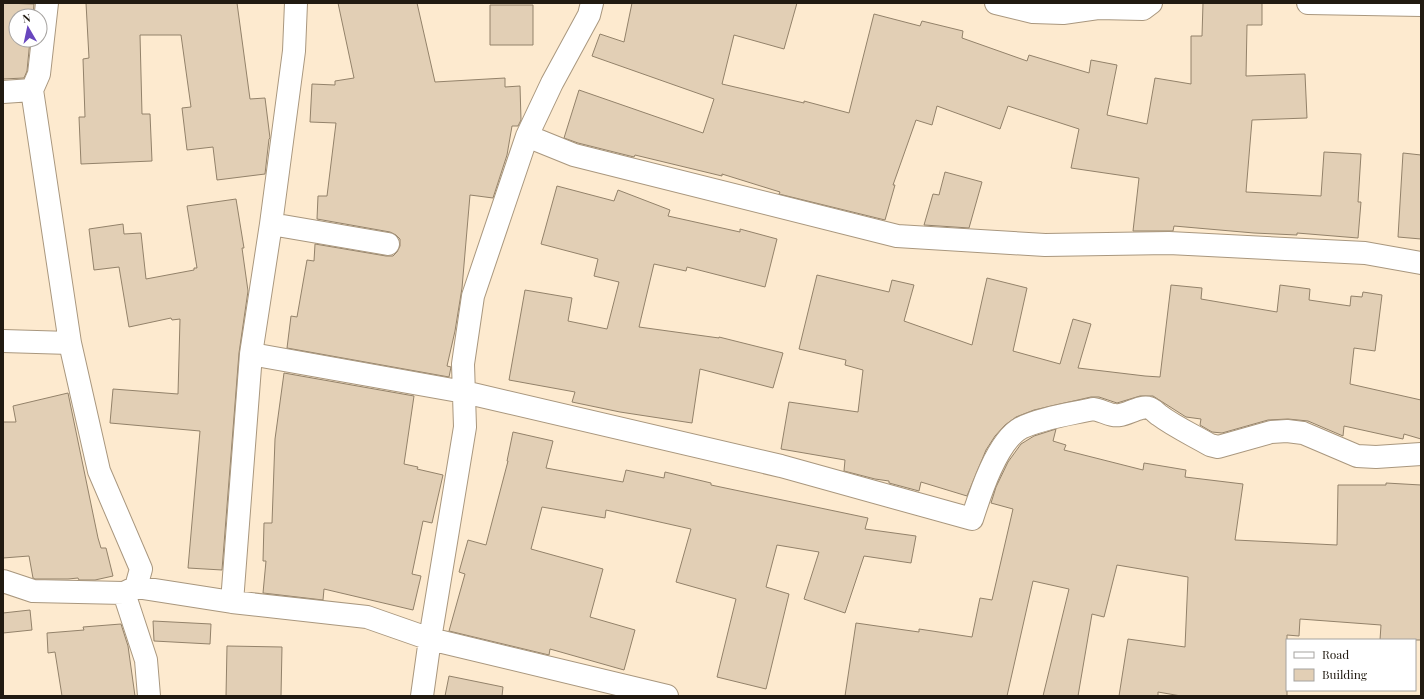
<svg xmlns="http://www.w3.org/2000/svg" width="1424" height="699" viewBox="0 0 1424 699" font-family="'Playfair Display',serif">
	<rect width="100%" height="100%" fill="#fdeacf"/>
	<path fill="#e2cfb5" stroke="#93826a" d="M 3,3 L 34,4 L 33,16 L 16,16 L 16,40 L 30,40 L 27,71 L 24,78 L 3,79 Z
		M 86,3 L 237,3 L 250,99 L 265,98 L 270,138 L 269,139 L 265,174 L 217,180 L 213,147 L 187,150 L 182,108 L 191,107 L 181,35 L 140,35 L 142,114 L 150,114 L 152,161 L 81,164 L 79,117 L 85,117 L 83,59 L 89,58 Z
		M 338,3 L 417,3 L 435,82 L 505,78 L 505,87 L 520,86 L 521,120 L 518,126 L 512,126 L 507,155 L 493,198 L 470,195 L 462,288 L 455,331 L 447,366 L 451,367 L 449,377 L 287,348 L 291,316 L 297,317 L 307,260 L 314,261 L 315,244 L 386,256 L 393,256 L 397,252 L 400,246 L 400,239 L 396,235 L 390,232 L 317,219 L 318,196 L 327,196 L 336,123 L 310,122 L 312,84 L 335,85 L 335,81 L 354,78 Z
		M 632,3 L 797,3 L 784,49 L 734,35 L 722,84 L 804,103 L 804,101 L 849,113 L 874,14 L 920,26 L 922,21 L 963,31 L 962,38 L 1027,61 L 1029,55 L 1089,73 L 1091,60 L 1117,65 L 1107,115 L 1147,124 L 1155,78 L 1191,84 L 1191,36 L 1202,36 L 1203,3 L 1262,3 L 1262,25 L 1247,25 L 1246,76 L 1305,74 L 1307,118 L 1252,120 L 1246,192 L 1321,196 L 1324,152 L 1361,154 L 1358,202 L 1361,202 L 1358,238 L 1297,233 L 1297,235 L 1254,233 L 1174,226 L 1173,231 L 1133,231 L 1139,178 L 1071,168 L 1079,129 L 1008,106 L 1000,129 L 937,106 L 932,125 L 916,120 L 893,185 L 895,185 L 885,220 L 779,194 L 780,192 L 722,174 L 722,176 L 635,155 L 634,157 L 578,143 L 564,138 L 579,90 L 703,133 L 714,99 L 592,56 L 600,34 L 624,42 Z
		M 490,5 L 533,5 L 533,45 L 490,45 Z
		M 1403,153 L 1421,155 L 1421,239 L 1398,237 Z
		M 945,172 L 982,182 L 969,228 L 924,225 L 933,194 L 939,195 Z
		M 557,186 L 614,201 L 618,190 L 670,210 L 668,216 L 740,232 L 740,229 L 777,239 L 765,287 L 687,267 L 686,271 L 654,264 L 639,327 L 719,338 L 719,337 L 783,353 L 773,388 L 700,369 L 692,423 L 620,412 L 572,402 L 575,392 L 509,380 L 525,290 L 572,298 L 568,321 L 607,329 L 619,282 L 594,276 L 598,259 L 541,244 Z
		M 236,199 L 244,248 L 242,248 L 248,291 L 239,353 L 222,570 L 188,568 L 200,431 L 110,423 L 113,389 L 178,394 L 180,319 L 172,320 L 171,318 L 129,327 L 119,267 L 94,270 L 89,229 L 123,224 L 124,234 L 141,233 L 146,279 L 194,270 L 194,268 L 197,268 L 187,206 Z
		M 817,275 L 889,292 L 892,280 L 914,285 L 904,321 L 972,345 L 987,278 L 1027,288 L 1013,351 L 1060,364 L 1073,319 L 1091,324 L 1078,368 L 1145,376 L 1160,377 L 1171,285 L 1202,288 L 1201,299 L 1277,312 L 1280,285 L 1310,289 L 1309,300 L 1350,306 L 1351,296 L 1362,297 L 1363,292 L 1382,295 L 1375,351 L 1354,348 L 1350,384 L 1421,400 L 1421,439 L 1404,434 L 1403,439 L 1344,426 L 1343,436 L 1308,421 L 1288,419 L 1268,420 L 1222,433 L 1212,432 L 1200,425 L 1201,419 L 1186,417 L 1153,396 L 1140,396 L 1117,403 L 1099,397 L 1091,397 L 1034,410 L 1016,417 L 1005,425 L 995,436 L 986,450 L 967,496 L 921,482 L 919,491 L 889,483 L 889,481 L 875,479 L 844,471 L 845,460 L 781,449 L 789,402 L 858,412 L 863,370 L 845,365 L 846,360 L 799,349 Z
		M 284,373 L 414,396 L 404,464 L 418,467 L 417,469 L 443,475 L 432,523 L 423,521 L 412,574 L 421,576 L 413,610 L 324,589 L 323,600 L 263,593 L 266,561 L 263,561 L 264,523 L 272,523 L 275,439 Z
		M 68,393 L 98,538 L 101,548 L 106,548 L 113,576 L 95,580 L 79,580 L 78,578 L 68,579 L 35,579 L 33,578 L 29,556 L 3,558 L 3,422 L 16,422 L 13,406 Z
		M 1056,429 L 1053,441 L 1066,445 L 1064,450 L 1143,470 L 1144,463 L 1186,470 L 1185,477 L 1243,484 L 1235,540 L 1337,545 L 1338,485 L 1386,485 L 1386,483 L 1421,485 L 1421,640 L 1380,640 L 1381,625 L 1300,619 L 1299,636 L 1287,635 L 1287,696 L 1181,696 L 1158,692 L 1158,696 L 1119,696 L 1128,639 L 1185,647 L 1188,577 L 1117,565 L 1104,617 L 1092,614 L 1078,696 L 1043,696 L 1069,589 L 1033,581 L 1007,696 L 845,696 L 856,623 L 919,632 L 919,629 L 972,637 L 980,598 L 992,600 L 1013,509 L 991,503 L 996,487 L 1008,462 L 1021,444 L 1034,436 Z
		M 513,432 L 553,441 L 546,468 L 623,482 L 626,470 L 664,478 L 665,472 L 711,483 L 711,485 L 868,518 L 865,529 L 916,536 L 911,563 L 864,556 L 845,613 L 804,599 L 819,552 L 777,545 L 766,587 L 789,594 L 766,689 L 717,677 L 736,599 L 676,582 L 691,529 L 606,510 L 605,518 L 542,507 L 531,549 L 603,569 L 590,617 L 635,630 L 624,670 L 550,649 L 549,655 L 449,631 L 465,574 L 459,572 L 468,540 L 486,545 L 508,461 L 507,461 Z
		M 30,610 L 32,630 L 3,633 L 3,613 Z
		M 153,621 L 211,624 L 210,644 L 154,641 Z
		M 121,624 L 128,646 L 135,696 L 62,696 L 55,652 L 48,653 L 47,633 L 84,630 L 83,627 Z
		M 227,646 L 282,647 L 281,696 L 226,696 Z
		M 449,676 L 503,687 L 502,696 L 445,696 Z"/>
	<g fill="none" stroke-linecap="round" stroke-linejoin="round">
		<defs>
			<path id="minor" d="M 47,3 L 39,74 L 32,90 L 70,343 L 99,471 L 141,569 L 136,587
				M 996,3 L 1033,12 L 1063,13 L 1098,8 L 1143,9 L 1151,3
				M 1308,3 L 1421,5
				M 3,92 L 32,90
				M 527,136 L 574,155 L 897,236 L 1045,245 L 1169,243 L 1365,253 L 1421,263
				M 271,224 L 388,244
				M 3,341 L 70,343
				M 251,354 L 464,392 L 781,466 L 972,519 C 980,494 997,441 1021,428 C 1041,418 1071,414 1093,409 C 1102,410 1111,417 1120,415 C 1128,414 1142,405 1149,408 C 1153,409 1156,413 1159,415 C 1175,427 1193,435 1210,445 L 1218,447 L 1271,432 L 1287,431 L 1303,433 L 1357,456 L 1376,457 L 1421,454
				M 3,581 L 33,591 L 124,593 L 136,587 L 232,602 L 367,617 L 430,639 L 667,696
				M 124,593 L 146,660 L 149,696
				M 232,602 L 251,354 L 271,224 L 294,51 L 296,3
				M 422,696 L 430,639 L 465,427 L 463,364 L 473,296 L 527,136 L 552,83 L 589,15 L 592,3"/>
		</defs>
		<use href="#minor" stroke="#a9977e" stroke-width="24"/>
		<use href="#minor" stroke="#fff" stroke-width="22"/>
	</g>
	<rect width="1424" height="699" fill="none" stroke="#211a11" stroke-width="8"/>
	<rect x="1286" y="639" width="130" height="52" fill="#ffffff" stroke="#a6a3a0"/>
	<rect x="1294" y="652" width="20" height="6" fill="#ffffff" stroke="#a6a3a0"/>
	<text x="1322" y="659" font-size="12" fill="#211a11">Road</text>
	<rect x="1294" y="669" width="20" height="12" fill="#e2cfb5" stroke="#a6a3a0"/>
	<text x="1322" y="679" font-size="12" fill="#211a11">Building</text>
	<g transform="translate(28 28) rotate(351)"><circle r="19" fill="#ffffff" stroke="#a6a3a0"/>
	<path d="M0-3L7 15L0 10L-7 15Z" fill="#6846be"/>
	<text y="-6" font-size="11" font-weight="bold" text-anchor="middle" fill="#211a11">N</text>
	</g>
</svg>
